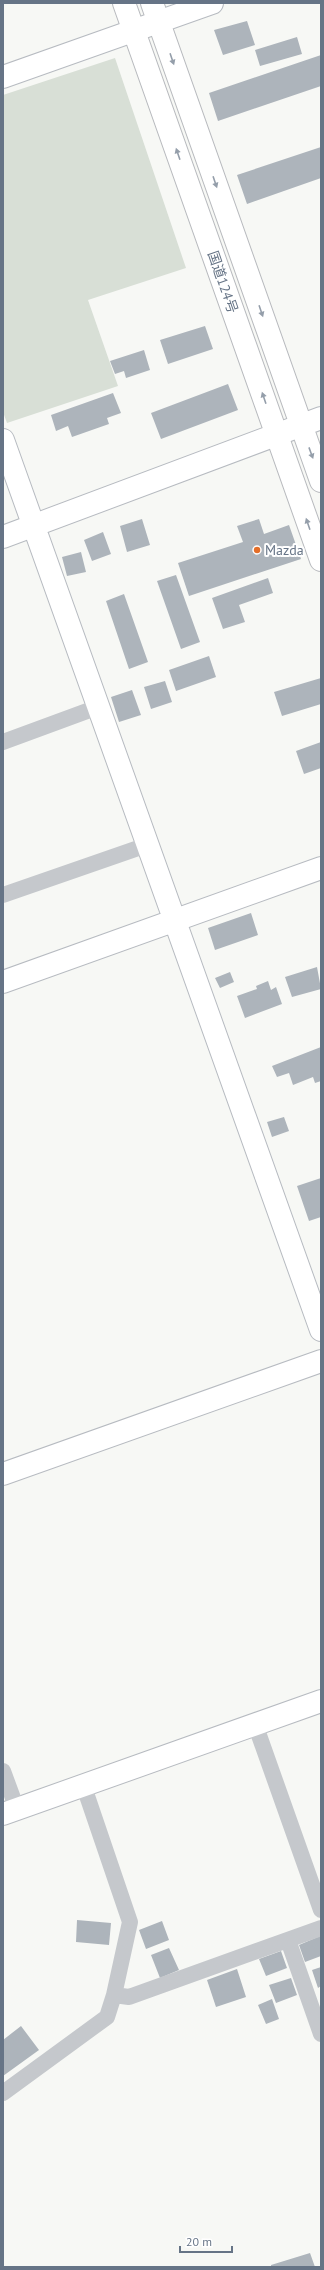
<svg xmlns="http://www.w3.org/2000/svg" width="324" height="2270" viewBox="0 0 324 2270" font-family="'PT Sans','Noto Sans JP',sans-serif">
	<rect width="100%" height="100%" fill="#f7f8f5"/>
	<path fill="#d8dfd6" d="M 115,58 L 186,268 L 88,300 L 118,386 L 7,423 L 3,412 L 3,95 Z"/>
	<path fill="#adb4bb" d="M 247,21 L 255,45 L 223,55 L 214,30 Z
		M 297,37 L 302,54 L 260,66 L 255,50 Z
		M 321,55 L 321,86 L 218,121 L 209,93 Z
		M 321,147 L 321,178 L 247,204 L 237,175 Z
		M 205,326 L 213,349 L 168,364 L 160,340 Z
		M 144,350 L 150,370 L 126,378 L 124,371 L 115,374 L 110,361 Z
		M 228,384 L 238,410 L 161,439 L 151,413 Z
		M 113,393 L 121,413 L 107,418 L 109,424 L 72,437 L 68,426 L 56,431 L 51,415 Z
		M 142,519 L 150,545 L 127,552 L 120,526 Z
		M 259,519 L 264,534 L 289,525 L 301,559 L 189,596 L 178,563 L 243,542 L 237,526 Z
		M 103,532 L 111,554 L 92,561 L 84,540 Z
		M 81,552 L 86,572 L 67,576 L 62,557 Z
		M 176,575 L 200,642 L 181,649 L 157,581 Z
		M 268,578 L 273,593 L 239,605 L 245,622 L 223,629 L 212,598 Z
		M 124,594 L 148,662 L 129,669 L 106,601 Z
		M 209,656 L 216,677 L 176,691 L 169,670 Z
		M 321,678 L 321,704 L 282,716 L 274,692 Z
		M 165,681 L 172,702 L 151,709 L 144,687 Z
		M 132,690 L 141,715 L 119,722 L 111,697 Z
		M 321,742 L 321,768 L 304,774 L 296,751 Z
		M 251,913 L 258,935 L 215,950 L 208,928 Z
		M 317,967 L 321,989 L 292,997 L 285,977 Z
		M 230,972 L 234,982 L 220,988 L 215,978 Z
		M 268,981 L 271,990 L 276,987 L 282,1004 L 245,1018 L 237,996 L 257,989 L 256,986 Z
		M 321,1047 L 321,1081 L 315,1083 L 313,1077 L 293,1085 L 289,1073 L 277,1077 L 272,1066 Z
		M 284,1117 L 289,1131 L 272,1137 L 267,1122 Z
		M 321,1178 L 321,1217 L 309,1221 L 297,1186 Z
		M 77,1920 L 111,1923 L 109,1945 L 76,1942 Z
		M 162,1921 L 169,1940 L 146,1949 L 139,1930 Z
		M 320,1936 L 321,1956 L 305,1962 L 299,1945 Z
		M 169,1948 L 179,1970 L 160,1978 L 151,1955 Z
		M 281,1951 L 287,1968 L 266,1976 L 259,1959 Z
		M 321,1967 L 321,1986 L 318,1988 L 312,1970 Z
		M 237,1969 L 246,1997 L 216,2007 L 207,1980 Z
		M 291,1978 L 297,1995 L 276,2003 L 269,1985 Z
		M 272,1999 L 279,2019 L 266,2024 L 258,2005 Z
		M 21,2026 L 39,2050 L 3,2076 L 3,2040 Z
		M 310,2253 L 315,2267 L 271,2267 L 271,2265 Z"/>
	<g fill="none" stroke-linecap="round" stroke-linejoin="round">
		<defs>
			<path id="secondary" d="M 3,77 L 212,3
				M 3,440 L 321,1330
				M 3,537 L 321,418
				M 3,982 L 321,868
				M 3,1474 L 321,1361
				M 3,1814 L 321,1701"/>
			<path id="highway" d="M 124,3 L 321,560
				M 152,3 L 321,481"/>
		</defs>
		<use href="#secondary" stroke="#b7bbc1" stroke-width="24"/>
		<use href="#highway" stroke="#b8babe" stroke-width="24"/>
		<path stroke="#c5c8cc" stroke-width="16" d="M 3,742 L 98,707
			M 3,895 L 147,845
			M 255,1724 L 321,1910
			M 3,1771 L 17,1809
			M 288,1940 L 321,2034
			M 114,1995 L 129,1997 L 321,1928
			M 3,2093 L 107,2017 L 114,1995 L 130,1922 L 83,1784"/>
		<use href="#secondary" stroke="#fff" stroke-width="22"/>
		<use href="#highway" stroke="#fff" stroke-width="22"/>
	</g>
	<defs><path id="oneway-solid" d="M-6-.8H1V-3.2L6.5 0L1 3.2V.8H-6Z"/></defs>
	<g fill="#949eaa">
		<use href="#oneway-solid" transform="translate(172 59) rotate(71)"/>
		<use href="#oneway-solid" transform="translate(178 154) rotate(-109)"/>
		<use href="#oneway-solid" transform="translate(215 182) rotate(71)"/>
		<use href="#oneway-solid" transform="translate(261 311) rotate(71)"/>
		<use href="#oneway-solid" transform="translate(264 398) rotate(-109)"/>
		<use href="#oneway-solid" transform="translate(311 453) rotate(70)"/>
		<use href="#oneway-solid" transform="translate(308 524) rotate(-109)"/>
	</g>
	<circle fill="#e46e28" stroke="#fff" stroke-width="1.5" cx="257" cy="550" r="4"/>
	<g text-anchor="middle" stroke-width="4" stroke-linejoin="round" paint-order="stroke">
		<g font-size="14" fill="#667486" stroke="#fff">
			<text transform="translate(223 282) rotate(71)" y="5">国道124号</text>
		</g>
		<g font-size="14" fill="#667486" stroke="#fff" text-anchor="start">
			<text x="265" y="555">Mazda</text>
		</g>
	</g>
	<rect width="324" height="2270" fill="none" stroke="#667486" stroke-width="8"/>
	<path d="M180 2246v6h52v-6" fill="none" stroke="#667486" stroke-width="2"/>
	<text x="186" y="2246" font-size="12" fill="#667486" stroke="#ffffff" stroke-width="3" paint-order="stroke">20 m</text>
</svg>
